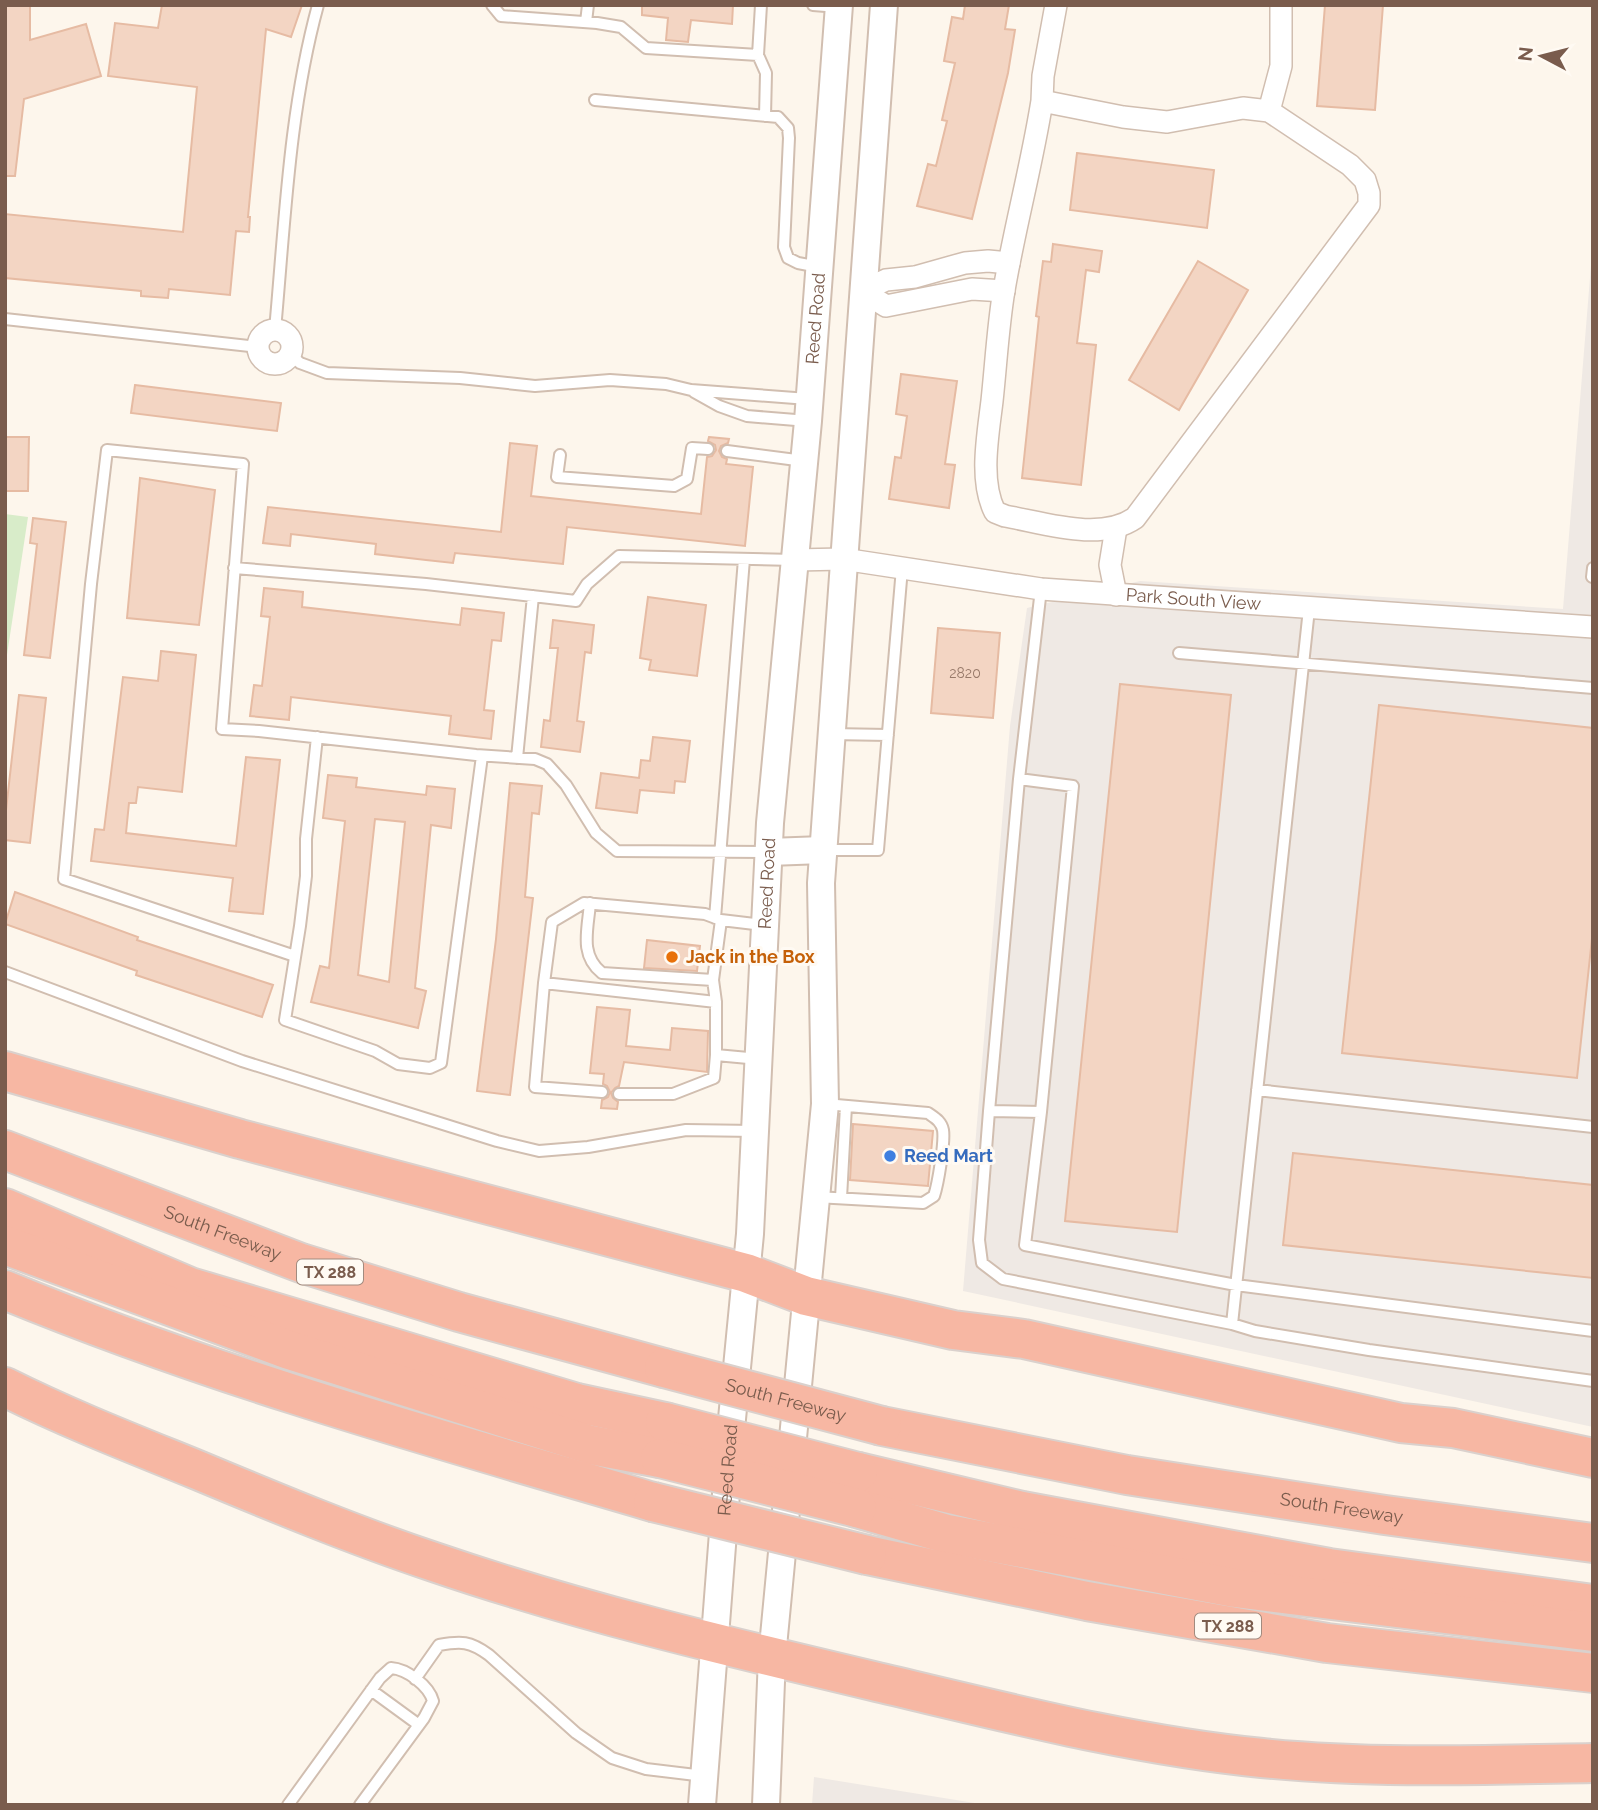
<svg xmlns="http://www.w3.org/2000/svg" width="1598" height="1810" viewBox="0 0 1598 1810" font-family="Raleway,sans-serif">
	<rect width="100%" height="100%" fill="#fdf6ec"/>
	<path fill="#efe9e4" d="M 1593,241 L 1593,1427 L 963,1291 L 1010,726 L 1027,608 L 1140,581 L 1563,609 Z
		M 814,1777 L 987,1805 L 812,1805 Z"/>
	<path fill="#d8ecc9" d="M 5,514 L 28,517 L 5,668 Z"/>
	<path fill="#f3d5c3" stroke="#e6bba3" stroke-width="2" fill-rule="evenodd" d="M 5,5 L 30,5 L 30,40 L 86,24 L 101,76 L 24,99 L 15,176 L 5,176 Z
		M 162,5 L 302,5 L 291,37 L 266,29 L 248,217 L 250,217 L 249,232 L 236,231 L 230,295 L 169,289 L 168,298 L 141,296 L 141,291 L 5,278 L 5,214 L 183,232 L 197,87 L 108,76 L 115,23 L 158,28 Z
		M 642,5 L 733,5 L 732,24 L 691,20 L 688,42 L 666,40 L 668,18 L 642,15 Z
		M 965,5 L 1009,5 L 1005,29 L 1015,30 L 1008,73 L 972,219 L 917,206 L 928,164 L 936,166 L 947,121 L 942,120 L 955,63 L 944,61 L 952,17 L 963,19 Z
		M 1325,5 L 1383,5 L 1375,110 L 1317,106 Z
		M 1077,153 L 1214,170 L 1207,228 L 1070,210 Z
		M 1053,244 L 1102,251 L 1099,272 L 1086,270 L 1077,343 L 1096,345 L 1081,485 L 1022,478 L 1039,317 L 1036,316 L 1043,261 L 1051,262 Z
		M 1198,261 L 1248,290 L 1179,410 L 1129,380 Z
		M 901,374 L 957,381 L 945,464 L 955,465 L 949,508 L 889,499 L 895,457 L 901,458 L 907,416 L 896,414 Z
		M 135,385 L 281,403 L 277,431 L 131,413 Z
		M 5,437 L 29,437 L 28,491 L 5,491 Z
		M 709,437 L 729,439 L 728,443 L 721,446 L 719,451 L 722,457 L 727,459 L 726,464 L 753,467 L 745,546 L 567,527 L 563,564 L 455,553 L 453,563 L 426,560 L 375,554 L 376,544 L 291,534 L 290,546 L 263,543 L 268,507 L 501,532 L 510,443 L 537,446 L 531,496 L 701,514 L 707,457 L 712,456 L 716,450 L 715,445 L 708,441 Z
		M 140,478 L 215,490 L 199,625 L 127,618 Z
		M 33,518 L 66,522 L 50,658 L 24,655 L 37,544 L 30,543 Z
		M 264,588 L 303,592 L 302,607 L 460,625 L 462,608 L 504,613 L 501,641 L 492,640 L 484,710 L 494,711 L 491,739 L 449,734 L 451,716 L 291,697 L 289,720 L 250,716 L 254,685 L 262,686 L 270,617 L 261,616 Z
		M 648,597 L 706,605 L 697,676 L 649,670 L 651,660 L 640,658 Z
		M 553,620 L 594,625 L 591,653 L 585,652 L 577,721 L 584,722 L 580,752 L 541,747 L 544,720 L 550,721 L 558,648 L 550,648 Z
		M 938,628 L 1000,633 L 993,718 L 931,713 Z
		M 161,651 L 196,655 L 182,792 L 138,787 L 136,803 L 129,803 L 126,833 L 236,846 L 246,757 L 280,760 L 263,914 L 229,911 L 233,878 L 91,861 L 95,829 L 104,830 L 123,677 L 158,681 Z
		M 1120,684 L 1231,695 L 1177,1232 L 1065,1221 Z
		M 19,695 L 46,698 L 30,843 L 5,840 L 5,819 Z
		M 1379,705 L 1593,728 L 1593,929 L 1577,1078 L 1342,1053 Z
		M 653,737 L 690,741 L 685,782 L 675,781 L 674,793 L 640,790 L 637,813 L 596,808 L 601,773 L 639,778 L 641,760 L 650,761 Z
		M 328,775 L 357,778 L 356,787 L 426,795 L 427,786 L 455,789 L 451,828 L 431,825 L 415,988 L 426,991 L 418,1028 L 311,1002 L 320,966 L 329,968 L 345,821 L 323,818 ZM 375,819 L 405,822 L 389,982 L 358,975 Z
		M 510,783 L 542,786 L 539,814 L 532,813 L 525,897 L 533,898 L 510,1095 L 477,1091 L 496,939 Z
		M 15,892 L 138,937 L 137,940 L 273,985 L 262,1017 L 136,975 L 137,971 L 5,924 Z
		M 647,940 L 700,946 L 697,971 L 644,968 Z
		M 597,1007 L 630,1010 L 626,1046 L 670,1050 L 672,1028 L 708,1031 L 707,1072 L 624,1062 L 619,1086 L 615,1088 L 611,1093 L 613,1098 L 618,1102 L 617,1109 L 601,1108 L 602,1100 L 608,1097 L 610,1092 L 607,1086 L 603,1084 L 604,1074 L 590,1073 Z
		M 853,1124 L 933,1131 L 928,1186 L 850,1180 Z
		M 1293,1153 L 1593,1185 L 1593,1278 L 1283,1245 Z"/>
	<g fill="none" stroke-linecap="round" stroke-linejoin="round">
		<defs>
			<path id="service" d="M 492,5 L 501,16 L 597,23 L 621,27 L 646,48 L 758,55 L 761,5
				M 813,5 L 839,7
				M 586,22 L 588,5
				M 758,55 L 766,73 L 765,116
				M 595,100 L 778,117 L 788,128 L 789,138 L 784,247 L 788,258 L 798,263 L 819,267
				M 5,319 L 258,347
				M 275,330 C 285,221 289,111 318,5
				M 290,355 L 300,363 L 327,373 L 460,378 L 535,386 L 610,380 L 666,384 L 691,390 L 808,399
				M 694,392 L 719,406 L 747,416 L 808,421
				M 727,451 L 804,461
				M 560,455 L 557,477 L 674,486 L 687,479 L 692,448 L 708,449
				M 234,568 L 426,584 L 576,601 L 587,584 L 619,556 L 795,560
				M 1592,577 L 1593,568
				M 1041,589 L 1019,779 L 989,1111 L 979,1240 L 982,1263 L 1003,1279 L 1232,1324 L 1255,1331 L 1369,1350 L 1593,1381
				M 1179,653 L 1593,688
				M 831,734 L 888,735
				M 317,737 L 306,839 L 306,876 L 300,926 L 285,1020 L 375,1051 L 398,1064 L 430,1068 L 441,1063 L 482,756
				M 517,758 L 533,596
				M 823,850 L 878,850 L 902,568
				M 590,903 C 588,929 579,955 602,973 L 713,980
				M 715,918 L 744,559
				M 295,956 L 64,879 L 91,584 L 107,450 L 243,464 L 222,729 L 259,731 L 476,755 L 535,759 L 547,764 L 566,785 L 596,833 L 617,851 L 769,852
				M 5,972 L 242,1061 L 497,1141 L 539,1151 L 588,1147 L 686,1130 L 755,1131
				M 544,983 L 552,922 L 584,903 L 705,914 L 721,920
				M 759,1059 L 716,1055 L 716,1002 L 713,980 L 721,920 L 763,925
				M 1257,1090 L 1593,1127
				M 602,1092 L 535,1087 L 544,983 L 716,1002
				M 619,1094 L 673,1094 L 714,1078 L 716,1055
				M 989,1111 L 1041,1112 L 1073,786 L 1019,779
				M 1041,1112 L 1025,1245 L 1236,1285 L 1593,1331
				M 816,1197 L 923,1203 L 934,1196 C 938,1184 945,1142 943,1130 C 941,1121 935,1118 928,1113 L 825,1104
				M 841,1198 L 846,1106
				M 1232,1324 L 1309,609
				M 415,1679 L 439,1645 C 461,1641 470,1641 489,1655 L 576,1733 L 612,1758 L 646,1769 L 704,1776
				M 371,1690 L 419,1725
				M 288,1805 L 380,1678 L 391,1668 C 407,1669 429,1686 433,1701 L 424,1718 L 360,1805"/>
			<g id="minor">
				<path d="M 1042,101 L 1123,117 L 1167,122 L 1243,108 L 1269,111 L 1350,165 L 1365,180 L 1369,193 L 1369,205 L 1135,518 C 1100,542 1045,523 1005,516 L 995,512 C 979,481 988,435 992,401 C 996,364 998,326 1004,290 C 1015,226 1032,164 1042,101 L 1043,76 L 1056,5"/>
				<path d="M 1269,111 L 1281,66 L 1281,5"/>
				<path d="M 862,291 L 886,280 L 915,277 L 965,263 L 988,261 L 1009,263"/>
				<path d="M 862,291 L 886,306 L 972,289 L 1004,291"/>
				<circle cx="275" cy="347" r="17"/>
				<path d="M 1116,528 L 1110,565 L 1116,595"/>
				<path id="s1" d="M 795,560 L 843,559 L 1041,589 L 1593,627"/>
			</g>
			<g id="tertiary">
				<path d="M 769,852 L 823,850"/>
				<path id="s2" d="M 702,1805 L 731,1429 L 750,1234 L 770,823 L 808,421 L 839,5"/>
				<path d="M 766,1805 L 772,1657 L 825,1104 L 821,883 L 884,5"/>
			</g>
			<g id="motorway">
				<path d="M 5,1071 L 240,1139 L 746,1273 L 806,1296 L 953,1330 L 1024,1339 L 1401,1423 L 1453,1428 L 1593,1458"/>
				<path id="s3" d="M 5,1150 L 301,1263 L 459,1312 L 664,1368"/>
				<path d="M 5,1208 L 190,1287 L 577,1403 L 665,1422"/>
				<path d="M 5,1245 L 289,1350 L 591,1445 L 660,1458"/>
				<path d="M 5,1290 C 216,1377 435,1438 653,1502"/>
				<path d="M 5,1387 C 67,1418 131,1443 195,1469 C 274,1502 353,1535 434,1562 C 577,1611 725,1646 873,1681 C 1001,1711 1130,1745 1262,1758 C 1372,1769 1482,1765 1593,1763"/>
				<path id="s4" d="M 882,1426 L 1127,1475 L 1385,1515 L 1593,1543"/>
				<path d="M 858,1472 L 1022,1511 L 1329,1568 L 1593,1604"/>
				<path d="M 857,1508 L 947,1534 L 1235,1588 L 1593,1632"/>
				<path d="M 867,1555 L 1087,1601 L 1327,1643 L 1593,1673"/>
			</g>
		</defs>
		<use href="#service" stroke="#d1beb0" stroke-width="14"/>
		<use href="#minor" stroke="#d1beb0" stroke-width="24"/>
		<use href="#tertiary" stroke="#d1beb0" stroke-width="30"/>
		<use href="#motorway" stroke="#dad1cd" stroke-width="42"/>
		<use href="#service" stroke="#fff" stroke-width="10"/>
		<use href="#minor" stroke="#fff" stroke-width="21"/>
		<use href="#tertiary" stroke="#fff" stroke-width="26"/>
		<use href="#motorway" stroke="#f7b7a3" stroke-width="38"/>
		<defs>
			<g id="motorway-bridge">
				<path id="s5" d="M 664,1368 L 882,1426"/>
				<path d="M 665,1422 L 858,1472"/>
				<path d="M 660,1458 L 857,1508"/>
				<path d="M 653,1502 L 867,1555"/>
			</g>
		</defs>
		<use href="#motorway-bridge" stroke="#dad1cd" stroke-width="42" stroke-linecap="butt"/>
		<use href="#motorway-bridge" stroke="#f7b7a3" stroke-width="38"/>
	</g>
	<circle fill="#e8710a" stroke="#fffaf3" stroke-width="2.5" cx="672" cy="957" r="7"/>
	<circle fill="#3f7fe0" stroke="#fffaf3" stroke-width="2.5" cx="890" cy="1156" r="7"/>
	<g text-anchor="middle" stroke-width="6" stroke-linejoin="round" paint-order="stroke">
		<g font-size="14" fill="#987a6a">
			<text x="965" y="678">2820</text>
		</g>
		<g fill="#fffaf3" stroke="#a28b7f" stroke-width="2">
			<rect x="297" y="1259.5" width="66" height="25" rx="5"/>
			<rect x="1195" y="1613.5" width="66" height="25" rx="5"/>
		</g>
		<g font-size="16" font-weight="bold" fill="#7a5c4d">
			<text x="330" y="1278">TX 288</text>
			<text x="1228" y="1632">TX 288</text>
		</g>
		<g font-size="18" fill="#7a5c4d" stroke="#fffaf3">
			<text dy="6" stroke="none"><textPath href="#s2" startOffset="1491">Reed Road</textPath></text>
			<text dy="6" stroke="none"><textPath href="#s1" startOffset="401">Park South View</textPath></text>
			<text dy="6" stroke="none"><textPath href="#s2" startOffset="924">Reed Road</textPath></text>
			<text dy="6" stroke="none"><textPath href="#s3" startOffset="233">South Freeway</textPath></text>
			<text dy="6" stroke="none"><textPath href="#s5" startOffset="126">South Freeway</textPath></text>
			<text dy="6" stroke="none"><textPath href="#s2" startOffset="336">Reed Road</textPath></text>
			<text dy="6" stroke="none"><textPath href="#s4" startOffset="467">South Freeway</textPath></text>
		</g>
		<g font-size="18" font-weight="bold" fill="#c56008" stroke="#fffaf3" text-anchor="start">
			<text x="686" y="963">Jack in the Box</text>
		</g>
		<g font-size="18" font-weight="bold" fill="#366cbe" stroke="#fffaf3" text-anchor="start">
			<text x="904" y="1162">Reed Mart</text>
		</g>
	</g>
	<rect width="1598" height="1810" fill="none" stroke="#7a5c4d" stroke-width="14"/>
	<g transform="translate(1542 56) rotate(277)" stroke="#fffaf3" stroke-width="5" paint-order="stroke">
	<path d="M0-5L12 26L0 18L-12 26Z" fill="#7a5c4d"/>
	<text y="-10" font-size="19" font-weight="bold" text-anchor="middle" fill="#7a5c4d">N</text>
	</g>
</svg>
